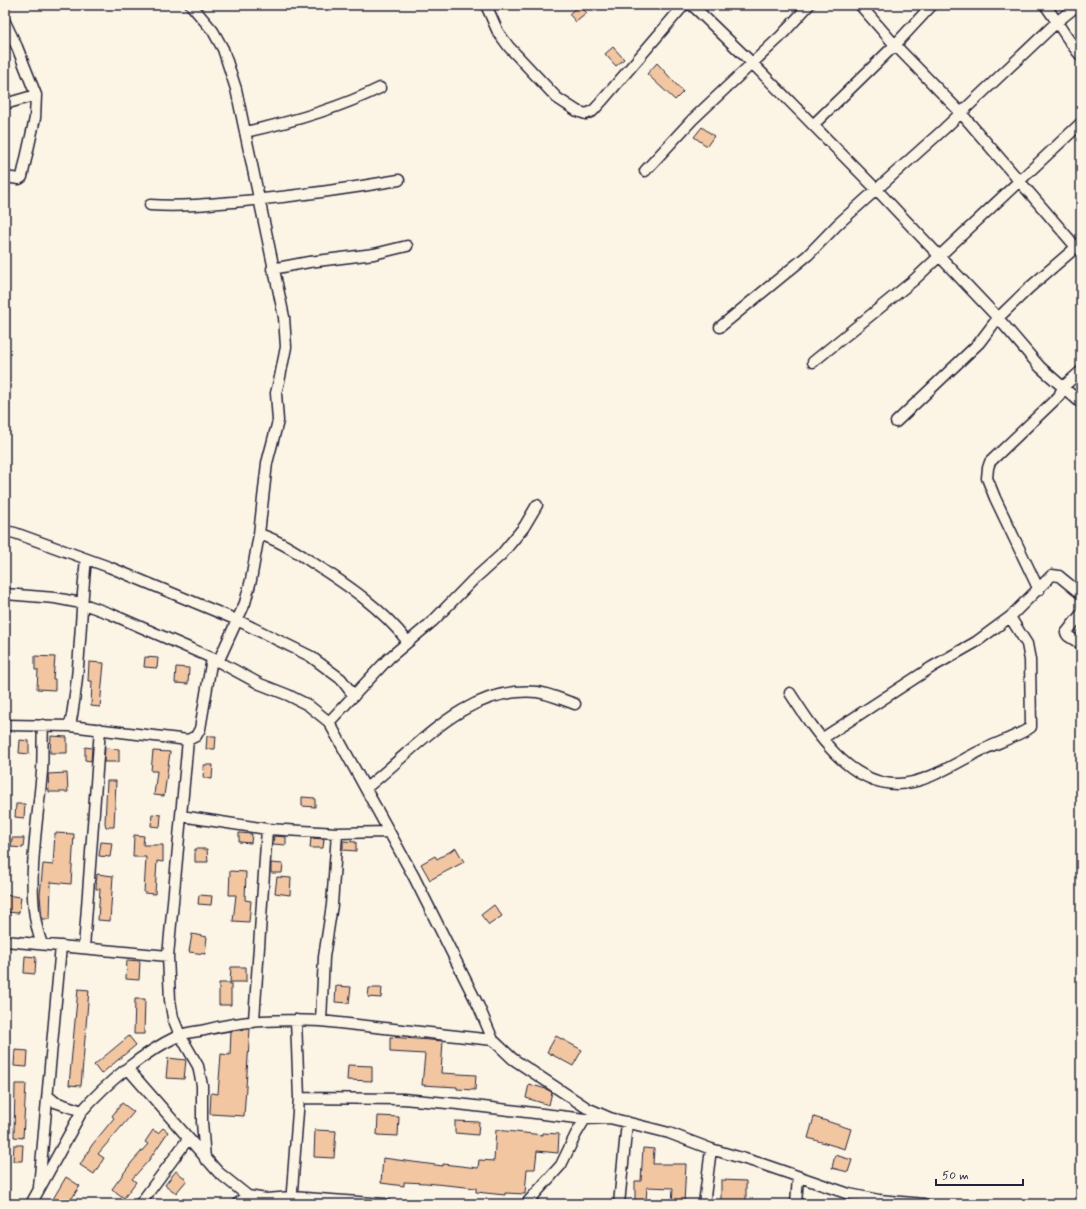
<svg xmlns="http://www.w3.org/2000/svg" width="1086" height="1209" viewBox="0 0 1086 1209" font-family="Mynerve,sans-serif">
	<rect width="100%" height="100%" fill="#fcf5e5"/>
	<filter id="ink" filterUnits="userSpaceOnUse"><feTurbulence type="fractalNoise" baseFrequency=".025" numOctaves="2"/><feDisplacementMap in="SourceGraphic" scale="8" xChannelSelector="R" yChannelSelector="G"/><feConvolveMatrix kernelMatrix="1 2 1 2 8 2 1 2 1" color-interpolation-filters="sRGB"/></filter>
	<g filter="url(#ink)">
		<path fill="#f2c6a1" stroke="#22223b" d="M 579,5 L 587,13 L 576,22 L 569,14 Z
			M 613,47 L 624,59 L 616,66 L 605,54 Z
			M 657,63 L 683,92 L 675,100 L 647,74 Z
			M 702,127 L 714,136 L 707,146 L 694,137 Z
			M 35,656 L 55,657 L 53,679 L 55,679 L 55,690 L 37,689 L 38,670 L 35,670 Z
			M 145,657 L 158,658 L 157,668 L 144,667 Z
			M 89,662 L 104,663 L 100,707 L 91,706 L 92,681 L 88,681 Z
			M 176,667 L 189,668 L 188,684 L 175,683 Z
			M 51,736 L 67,737 L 67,753 L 50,753 Z
			M 207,736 L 216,736 L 215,749 L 206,749 Z
			M 20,740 L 29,741 L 29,754 L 19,753 Z
			M 85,747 L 92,748 L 91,761 L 85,760 Z
			M 105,748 L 119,749 L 119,762 L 104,762 Z
			M 153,751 L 170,752 L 164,796 L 154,795 L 157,771 L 151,771 Z
			M 204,765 L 213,765 L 212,779 L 203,778 Z
			M 67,773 L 68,792 L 49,792 L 48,774 Z
			M 107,781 L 116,781 L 114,827 L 106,827 L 105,823 Z
			M 302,797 L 315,798 L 315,807 L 302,806 Z
			M 16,804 L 25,804 L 24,818 L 15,817 Z
			M 152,814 L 161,815 L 160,827 L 151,826 Z
			M 55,833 L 74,834 L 71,884 L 51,882 L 50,919 L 42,919 L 40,895 L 43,864 L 53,865 Z
			M 239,833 L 252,834 L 251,843 L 239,842 Z
			M 134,835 L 144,836 L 143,845 L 163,845 L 163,862 L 157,861 L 155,894 L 144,893 L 146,857 L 133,857 Z
			M 274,836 L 286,837 L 286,845 L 273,844 Z
			M 12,838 L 24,838 L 23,848 L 11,847 Z
			M 311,838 L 324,839 L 323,848 L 310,848 Z
			M 343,841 L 356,842 L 356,851 L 343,850 Z
			M 101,842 L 112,843 L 110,857 L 99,856 Z
			M 456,848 L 464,862 L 430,880 L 421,864 L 435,856 L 437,859 Z
			M 195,849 L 207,849 L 208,862 L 195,862 Z
			M 271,863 L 283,864 L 282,873 L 271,873 Z
			M 230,871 L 246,872 L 245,900 L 251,901 L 249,922 L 233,921 L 236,895 L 229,895 Z
			M 97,874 L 113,876 L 110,921 L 98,920 L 100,889 L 96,889 Z
			M 277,877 L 291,878 L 290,895 L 275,893 Z
			M 5,895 L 21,897 L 19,913 L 5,912 Z
			M 199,895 L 212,896 L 211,905 L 198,904 Z
			M 494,905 L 502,916 L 489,925 L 481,915 Z
			M 192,934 L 207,937 L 205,954 L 189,952 Z
			M 25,956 L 36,957 L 35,974 L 24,973 Z
			M 127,960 L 140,961 L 139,980 L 126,979 Z
			M 231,967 L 246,967 L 246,982 L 230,982 Z
			M 219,983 L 231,983 L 231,1005 L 219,1005 Z
			M 336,986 L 351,987 L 349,1003 L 335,1002 Z
			M 369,988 L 382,988 L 381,998 L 368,997 Z
			M 78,989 L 89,990 L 81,1086 L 69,1085 Z
			M 135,999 L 145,999 L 144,1034 L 134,1034 Z
			M 250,1029 L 244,1116 L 210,1114 L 211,1093 L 218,1094 L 221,1054 L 230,1055 L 231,1031 Z
			M 129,1036 L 136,1045 L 101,1074 L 94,1065 Z
			M 556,1036 L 582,1050 L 573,1066 L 547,1052 Z
			M 390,1037 L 443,1041 L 441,1073 L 476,1075 L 475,1090 L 457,1089 L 457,1087 L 422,1085 L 425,1054 L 390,1052 Z
			M 15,1050 L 28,1051 L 27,1067 L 14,1066 Z
			M 168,1058 L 186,1060 L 184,1079 L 166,1078 Z
			M 348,1065 L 372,1066 L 372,1081 L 347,1080 Z
			M 15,1084 L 26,1084 L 23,1138 L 14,1137 Z
			M 529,1084 L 546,1089 L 552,1092 L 549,1105 L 526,1098 Z
			M 122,1103 L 134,1112 L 98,1154 L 104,1158 L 94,1174 L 80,1165 L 92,1145 L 114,1118 L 112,1116 Z
			M 378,1116 L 399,1117 L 398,1136 L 377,1135 Z
			M 814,1117 L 851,1129 L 845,1149 L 808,1138 Z
			M 455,1121 L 479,1122 L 478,1135 L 455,1133 Z
			M 163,1128 L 168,1132 L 149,1160 L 132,1179 L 136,1182 L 124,1198 L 112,1189 L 132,1162 L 148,1144 L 145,1142 L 153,1130 L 158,1133 Z
			M 315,1130 L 336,1131 L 334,1158 L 314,1157 Z
			M 496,1130 L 543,1135 L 543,1133 L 559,1134 L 558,1153 L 537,1151 L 535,1169 L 527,1169 L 525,1194 L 505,1193 L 505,1195 L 476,1192 L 476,1188 L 426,1183 L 404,1182 L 404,1186 L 381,1183 L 383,1158 L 443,1166 L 443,1164 L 478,1168 L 479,1160 L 494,1161 Z
			M 14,1145 L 23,1145 L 22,1161 L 13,1161 Z
			M 643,1148 L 654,1149 L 653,1164 L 686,1164 L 684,1204 L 672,1204 L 673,1188 L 647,1187 L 646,1201 L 635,1200 L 635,1181 L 641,1181 Z
			M 835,1155 L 852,1160 L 848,1172 L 832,1168 Z
			M 176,1171 L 187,1180 L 176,1193 L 165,1185 Z
			M 66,1177 L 80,1186 L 68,1204 L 50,1204 Z
			M 721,1180 L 746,1181 L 746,1204 L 721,1204 Z"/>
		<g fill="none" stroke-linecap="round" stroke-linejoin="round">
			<defs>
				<path id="minor" d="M 191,5 L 213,31 L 223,49 L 236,89 L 284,317 L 286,347 L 280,377 L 276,393 L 278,421 L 267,463 L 259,534 L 251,580 L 245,603 L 218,662
					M 486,5 L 498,32 L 509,47 L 557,98 L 577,111 L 586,114 L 593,111 L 602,101 L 684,5
					M 692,5 L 752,63 L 877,190 L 998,318 L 1040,367 L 1081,403
					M 860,5 L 895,45 L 961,113 L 1076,247
					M 1045,5 C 1058,22 1067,40 1081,56
					M 5,22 L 17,47 L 36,95 L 35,118 L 22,177 L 19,179 L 5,177
					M 5,104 L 36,95
					M 813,125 L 895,45 L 932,5
					M 245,132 C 292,122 337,109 380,88
					M 645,171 L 692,120 L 780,37 L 809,5
					M 150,205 C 182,207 212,204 244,201 C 296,196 347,189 399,180
					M 272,269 L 309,262 L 374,254 L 407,246
					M 720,327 L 808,255 L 838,224 L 944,129 L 1058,21 L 1078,5
					M 813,362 L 914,280 L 1081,123
					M 896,422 L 979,343 L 998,318 L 1029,288 L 1081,243
					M 5,531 L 15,533 L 109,567 L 237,620 L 310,656 L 341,679 L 354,696
					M 259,534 C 278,540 294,550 310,561 C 346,584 382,608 408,642
					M 1039,590 L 995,498 L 987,478 L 988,468 L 990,462 L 1059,396 L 1063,387 L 1081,371
					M 5,594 L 55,598 L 81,603 L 111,614 L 212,658 L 260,684 L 288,695 L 308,705 L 329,722 L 414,877 L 479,1007 L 493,1040 L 513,1059 L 587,1108 L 610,1118
					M 1081,614 L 1066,633 L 1068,636 L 1081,644
					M 790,693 C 814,730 848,784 897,784 C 924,784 953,765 976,753 C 991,745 1021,735 1031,727 L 1030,660 L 1027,644 L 1010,617
					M 329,722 L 389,658 L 433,621 L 473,580 L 501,555 L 524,527 L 537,505
					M 5,725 L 70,726 L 188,740 L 196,736 L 200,729 L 212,658
					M 70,726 C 81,670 80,614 86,559
					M 823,738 L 932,667 L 976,642 L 1010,617 L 1052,575 L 1059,576 L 1081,594
					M 188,740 L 168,956 L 170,1000 L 173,1018 L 180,1035 L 198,1066 L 202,1085 L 202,1122 L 205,1159
					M 366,788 C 417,748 466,685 537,692 C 550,694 563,700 575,704
					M 181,816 L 267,829 L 337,833 L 389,832
					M 5,941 L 168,956
					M 42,944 C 23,896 38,823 42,771 C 43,756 42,741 43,725
					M 84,948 L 100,729
					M 254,1020 L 267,829
					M 321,1021 L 324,957 L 332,905 L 337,833
					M 128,1069 L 218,1172 L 248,1196
					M 48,1096 L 55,1102 L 82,1111
					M 299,1098 L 403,1099 L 458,1104 L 585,1119 L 610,1118 L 669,1133 L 711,1149 L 762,1164 L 849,1194 L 879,1200 L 924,1204
					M 39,1187 L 61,946
					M 31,1204 L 82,1111 C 106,1083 144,1052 178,1036 C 186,1032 197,1032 205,1030 C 245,1020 280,1019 321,1021 L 493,1040
					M 140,1204 L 188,1139
					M 237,1204 L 248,1196 L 266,1199 L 292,1197 L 385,1204
					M 291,1204 L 299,1098 L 296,1020
					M 526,1204 L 561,1165 L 576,1134 L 585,1119
					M 619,1204 L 627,1122
					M 704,1204 L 711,1149
					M 796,1204 L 798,1177"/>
			</defs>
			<use href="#minor" stroke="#22223b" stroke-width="13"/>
			<use href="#minor" stroke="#fcf5e5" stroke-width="10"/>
		</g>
	</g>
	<rect width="1086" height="1209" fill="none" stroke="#fcf5e5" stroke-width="20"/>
	<rect x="10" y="10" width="1066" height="1189" fill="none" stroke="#22223b" stroke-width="1.5" filter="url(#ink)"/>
	<path d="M936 1179v6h87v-6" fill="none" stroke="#22223b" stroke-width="2"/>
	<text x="942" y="1179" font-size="12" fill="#22223b" stroke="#fcf5e5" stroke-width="3" paint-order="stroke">50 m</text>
</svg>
